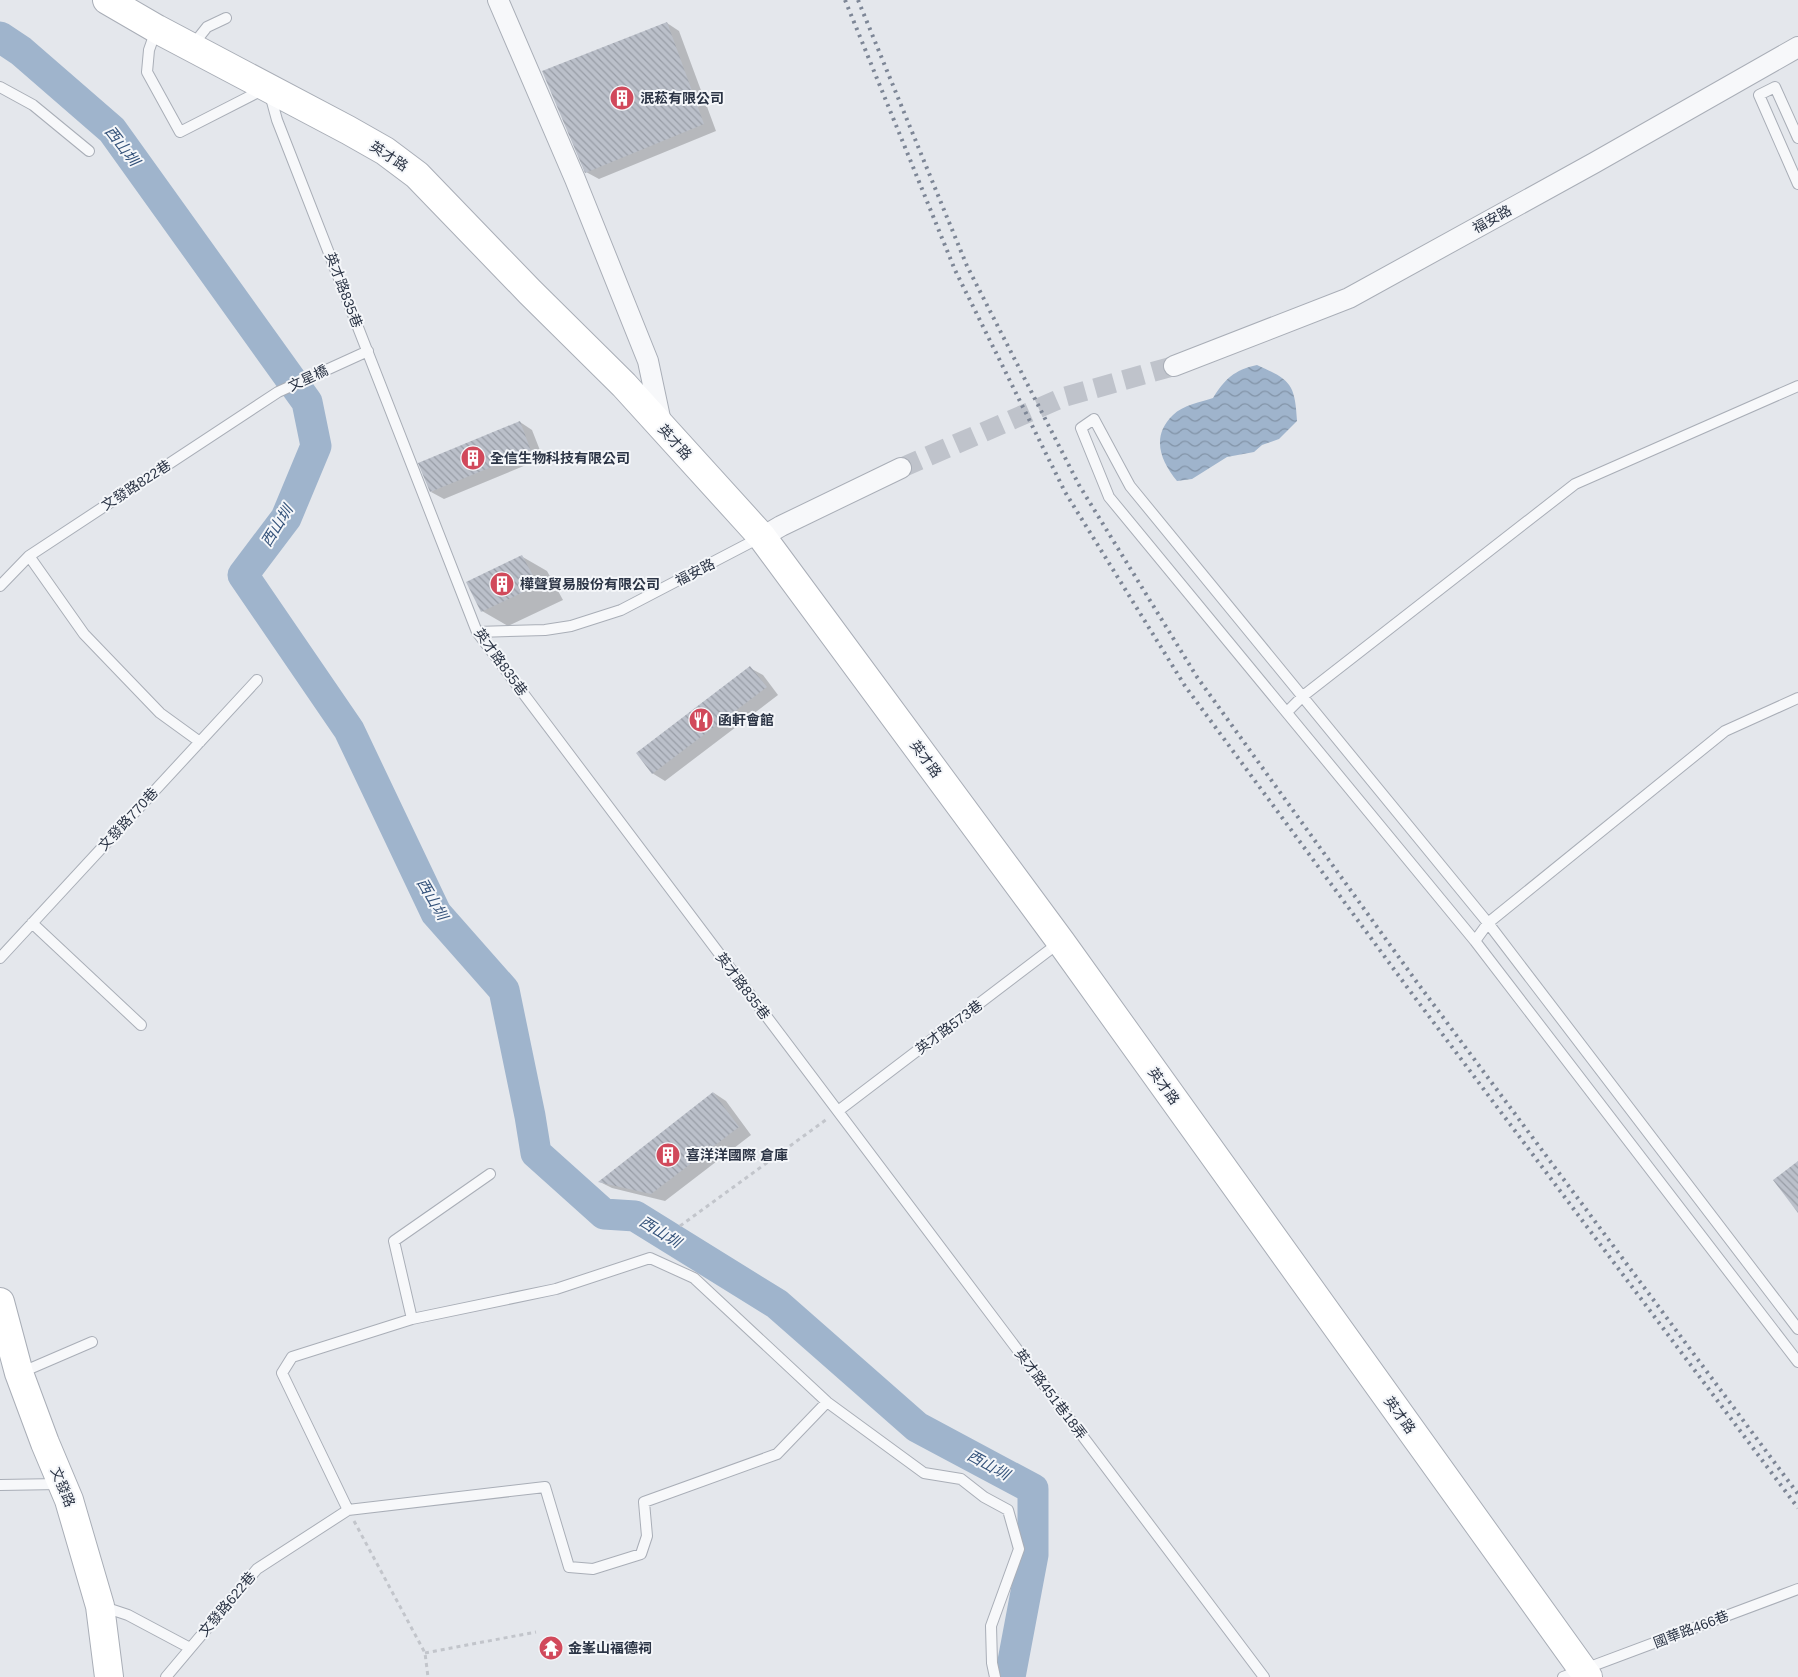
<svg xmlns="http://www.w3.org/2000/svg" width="1798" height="1677" viewBox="0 0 1798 1677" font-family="Helvetica,'Noto Sans TC',sans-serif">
	<defs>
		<pattern id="water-waves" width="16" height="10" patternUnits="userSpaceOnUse" patternTransform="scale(1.25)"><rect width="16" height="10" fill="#9fb4cc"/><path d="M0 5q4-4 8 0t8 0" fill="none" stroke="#8293a7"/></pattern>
		<pattern id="building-back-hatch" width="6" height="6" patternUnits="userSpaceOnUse" patternTransform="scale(1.25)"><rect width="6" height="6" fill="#bbc0ca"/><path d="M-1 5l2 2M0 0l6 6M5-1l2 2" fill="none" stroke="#989da6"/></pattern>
	</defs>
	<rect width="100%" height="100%" fill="#e4e7ec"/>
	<path fill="url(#water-waves)" d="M 1257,365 C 1290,380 1295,383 1297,421 L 1279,439 L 1262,445 L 1254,452 L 1227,457 L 1192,479 L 1177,481 C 1160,460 1151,436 1173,415 C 1183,405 1201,402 1213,398 C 1225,379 1234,370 1257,365 Z"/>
	<path fill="#0003" d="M 667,23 L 679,31 L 716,131 L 599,179 L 586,172 Z
		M 520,422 L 532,430 L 543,458 L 444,499 L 431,492 Z
		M 521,556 L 547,571 L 563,600 L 508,626 L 482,611 Z
		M 750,668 L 763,675 L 778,695 L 665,781 L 652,773 Z
		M 714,1093 L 726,1101 L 751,1135 L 665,1201 L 612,1188 L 600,1182 Z"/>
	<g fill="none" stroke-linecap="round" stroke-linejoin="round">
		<path stroke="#9fb4cc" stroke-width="31" d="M 0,37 L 21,51 L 112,130 L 307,402 L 316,446 L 286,518 L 243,575 L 349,730 L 436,913 L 504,990 L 530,1116 L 536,1153 L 604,1214 L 635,1216 L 777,1304 L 917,1427 L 1033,1489 L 1033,1555 L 1010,1677"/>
	</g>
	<path fill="url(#building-back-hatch)" d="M 667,22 L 704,124 L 585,173 L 542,71 Z
		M 520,421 L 531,451 L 430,492 L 418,463 Z
		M 522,555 L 538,585 L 481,612 L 466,582 Z
		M 750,666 L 767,687 L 652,774 L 636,753 Z
		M 713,1092 L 739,1127 L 651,1194 L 598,1182 Z
		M 1798,1161 L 1798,1213 L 1773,1180 Z"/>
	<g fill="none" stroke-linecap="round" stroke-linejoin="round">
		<path stroke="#bfc3cb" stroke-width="20" stroke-dasharray="20 10" stroke-linecap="butt" d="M 901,468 L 1064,397 L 1174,366"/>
		<defs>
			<path id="lane" d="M 156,30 L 149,50 L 147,72 L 180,132 L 268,87 L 277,120 L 477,632 L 1264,1677
				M 192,46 L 207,27 L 226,18
				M 0,87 L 33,105 L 89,151
				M 1798,138 L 1775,87 L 1759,95 L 1798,184
				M 29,556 L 84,634 L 160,713 L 200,742
				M 0,586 L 29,556 L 278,392 L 368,351
				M 477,632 L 545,630 L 571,626 L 621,610 L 761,537
				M 1287,712 L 1303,696 L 1575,484 L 1798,386
				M 32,923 L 141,1025
				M 1475,941 L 1488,923 L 1725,731 L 1798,698
				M 0,958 L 257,680
				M 838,1111 L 1060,942
				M 412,1319 L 394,1241 L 490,1174
				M 1798,1329 L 1488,923 L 1130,486 L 1094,419 L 1081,428 L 1109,497 L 1475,941 L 1798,1362
				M 20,1373 L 92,1342
				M 0,1485 L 59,1484
				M 348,1510 L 282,1373 L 292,1357 L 412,1319 L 556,1289 L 650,1258 L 694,1278 L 827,1402 L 924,1473 L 961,1479 L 984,1497 L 1008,1510 L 1019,1549 L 991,1626 L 992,1663 L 995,1677
				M 101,1606 L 128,1615 L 190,1648
				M 166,1677 L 257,1569 L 348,1510 L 545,1487 L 569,1567 L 593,1569 L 641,1554 L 647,1536 L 644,1502 L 777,1454 L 827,1402
				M 1563,1677 L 1798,1589"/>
			<path id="street" d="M 498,0 L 575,179 L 648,361 L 662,427
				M 1174,366 L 1349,298 L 1594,163 L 1798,47
				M 762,537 L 781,526 L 901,468"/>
			<path id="secondary" d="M 107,0 L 157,29 L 348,130 L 385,151 L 417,175 L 530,292 L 624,385 L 762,537 L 1061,942 L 1588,1677
				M 0,1302 L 19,1373 L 45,1443 L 69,1500 L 100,1606 L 109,1677"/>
		</defs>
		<use href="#lane" stroke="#a9aeb7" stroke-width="12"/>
		<use href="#street" stroke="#a9aeb7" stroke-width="22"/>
		<use href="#secondary" stroke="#a9aeb7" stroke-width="30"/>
		<path stroke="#c2c5cb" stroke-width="3" stroke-dasharray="4 4" stroke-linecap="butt" d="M 680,1226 L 827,1119
			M 354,1521 L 425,1653 L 428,1677
			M 425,1653 L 536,1632"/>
		<use href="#lane" stroke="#f7f8fa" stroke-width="10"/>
		<use href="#street" stroke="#f7f8fa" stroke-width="20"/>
		<use href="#secondary" stroke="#fff" stroke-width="28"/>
		<path stroke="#7d8696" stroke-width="4" stroke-dasharray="2.5 5" stroke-linecap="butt" d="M 845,0 L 955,270 L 1065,492 L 1185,686 L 1407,987 L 1798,1508
			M 858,0 L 967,266 L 1079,485 L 1197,677 L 1416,981 L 1798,1494"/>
	</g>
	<defs>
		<symbol id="building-disc" viewBox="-11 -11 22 22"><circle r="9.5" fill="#d1495b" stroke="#f4f6f9"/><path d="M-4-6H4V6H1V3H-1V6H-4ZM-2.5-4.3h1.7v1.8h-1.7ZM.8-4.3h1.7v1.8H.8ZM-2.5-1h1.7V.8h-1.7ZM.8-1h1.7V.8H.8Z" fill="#fff"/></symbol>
		<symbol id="restaurant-disc" viewBox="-11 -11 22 22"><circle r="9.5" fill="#d1495b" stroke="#f4f6f9"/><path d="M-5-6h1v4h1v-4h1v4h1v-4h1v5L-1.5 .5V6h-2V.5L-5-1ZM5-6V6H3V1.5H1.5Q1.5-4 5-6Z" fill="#fff"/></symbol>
		<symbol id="temple-disc" viewBox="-11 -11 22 22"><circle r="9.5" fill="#d1495b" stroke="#f4f6f9"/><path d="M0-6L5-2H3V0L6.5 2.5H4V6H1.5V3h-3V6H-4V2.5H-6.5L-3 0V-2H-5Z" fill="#fff"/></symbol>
	</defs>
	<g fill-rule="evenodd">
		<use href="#building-disc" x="608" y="84" width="28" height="28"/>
		<use href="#building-disc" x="459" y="444" width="28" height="28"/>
		<use href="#building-disc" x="488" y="570" width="28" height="28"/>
		<use href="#restaurant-disc" x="687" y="706" width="28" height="28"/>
		<use href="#building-disc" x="654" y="1141" width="28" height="28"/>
		<use href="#temple-disc" x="537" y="1634" width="28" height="28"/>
	</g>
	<g text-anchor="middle" stroke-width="4" stroke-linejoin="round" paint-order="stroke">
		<g font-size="14" font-weight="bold" fill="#2b3445" stroke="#f4f6f9" text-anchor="start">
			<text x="640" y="103">泯菘有限公司</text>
			<text x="490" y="463">全信生物科技有限公司</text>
			<text x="520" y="589">樺聲貿易股份有限公司</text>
			<text x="718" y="725">函軒會館</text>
			<text x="686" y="1160">喜洋洋國際 倉庫</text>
			<text x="568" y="1653">金峯山福德祠</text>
		</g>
		<g font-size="14" fill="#2b3445" stroke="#f4f6f9">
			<text transform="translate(389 156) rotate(33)" y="5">英才路</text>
			<text transform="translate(1492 219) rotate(-29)" y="5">福安路</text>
			<text transform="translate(344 290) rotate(69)" y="5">英才路835巷</text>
			<text transform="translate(308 378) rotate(-25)" y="5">文星橋</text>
			<text transform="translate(675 442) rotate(48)" y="5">英才路</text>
			<text transform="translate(136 485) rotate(-33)" y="5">文發路822巷</text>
			<text transform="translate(695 572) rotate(-27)" y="5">福安路</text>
			<text transform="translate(501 662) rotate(54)" y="5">英才路835巷</text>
			<text transform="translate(926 759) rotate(54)" y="5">英才路</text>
			<text transform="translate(128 819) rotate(-47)" y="5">文發路770巷</text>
			<text transform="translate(743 986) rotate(53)" y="5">英才路835巷</text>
			<text transform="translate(949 1027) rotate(-37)" y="5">英才路573巷</text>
			<text transform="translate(1164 1086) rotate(54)" y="5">英才路</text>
			<text transform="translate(1051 1394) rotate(53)" y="5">英才路451巷18弄</text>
			<text transform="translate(1400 1415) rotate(54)" y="5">英才路</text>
			<text transform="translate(63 1487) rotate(68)" y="5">文發路</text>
			<text transform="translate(227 1604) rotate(-50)" y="5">文發路622巷</text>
			<text transform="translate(1691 1629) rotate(-21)" y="5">國華路466巷</text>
		</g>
		<g font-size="15" font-style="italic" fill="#34527a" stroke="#f4f6f9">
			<text transform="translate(122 146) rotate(52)" y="5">西山圳</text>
			<text transform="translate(277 526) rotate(-58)" y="5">西山圳</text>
			<text transform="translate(432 899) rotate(60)" y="5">西山圳</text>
			<text transform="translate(660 1232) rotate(32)" y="5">西山圳</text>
			<text transform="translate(988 1465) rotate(29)" y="5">西山圳</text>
		</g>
	</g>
</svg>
